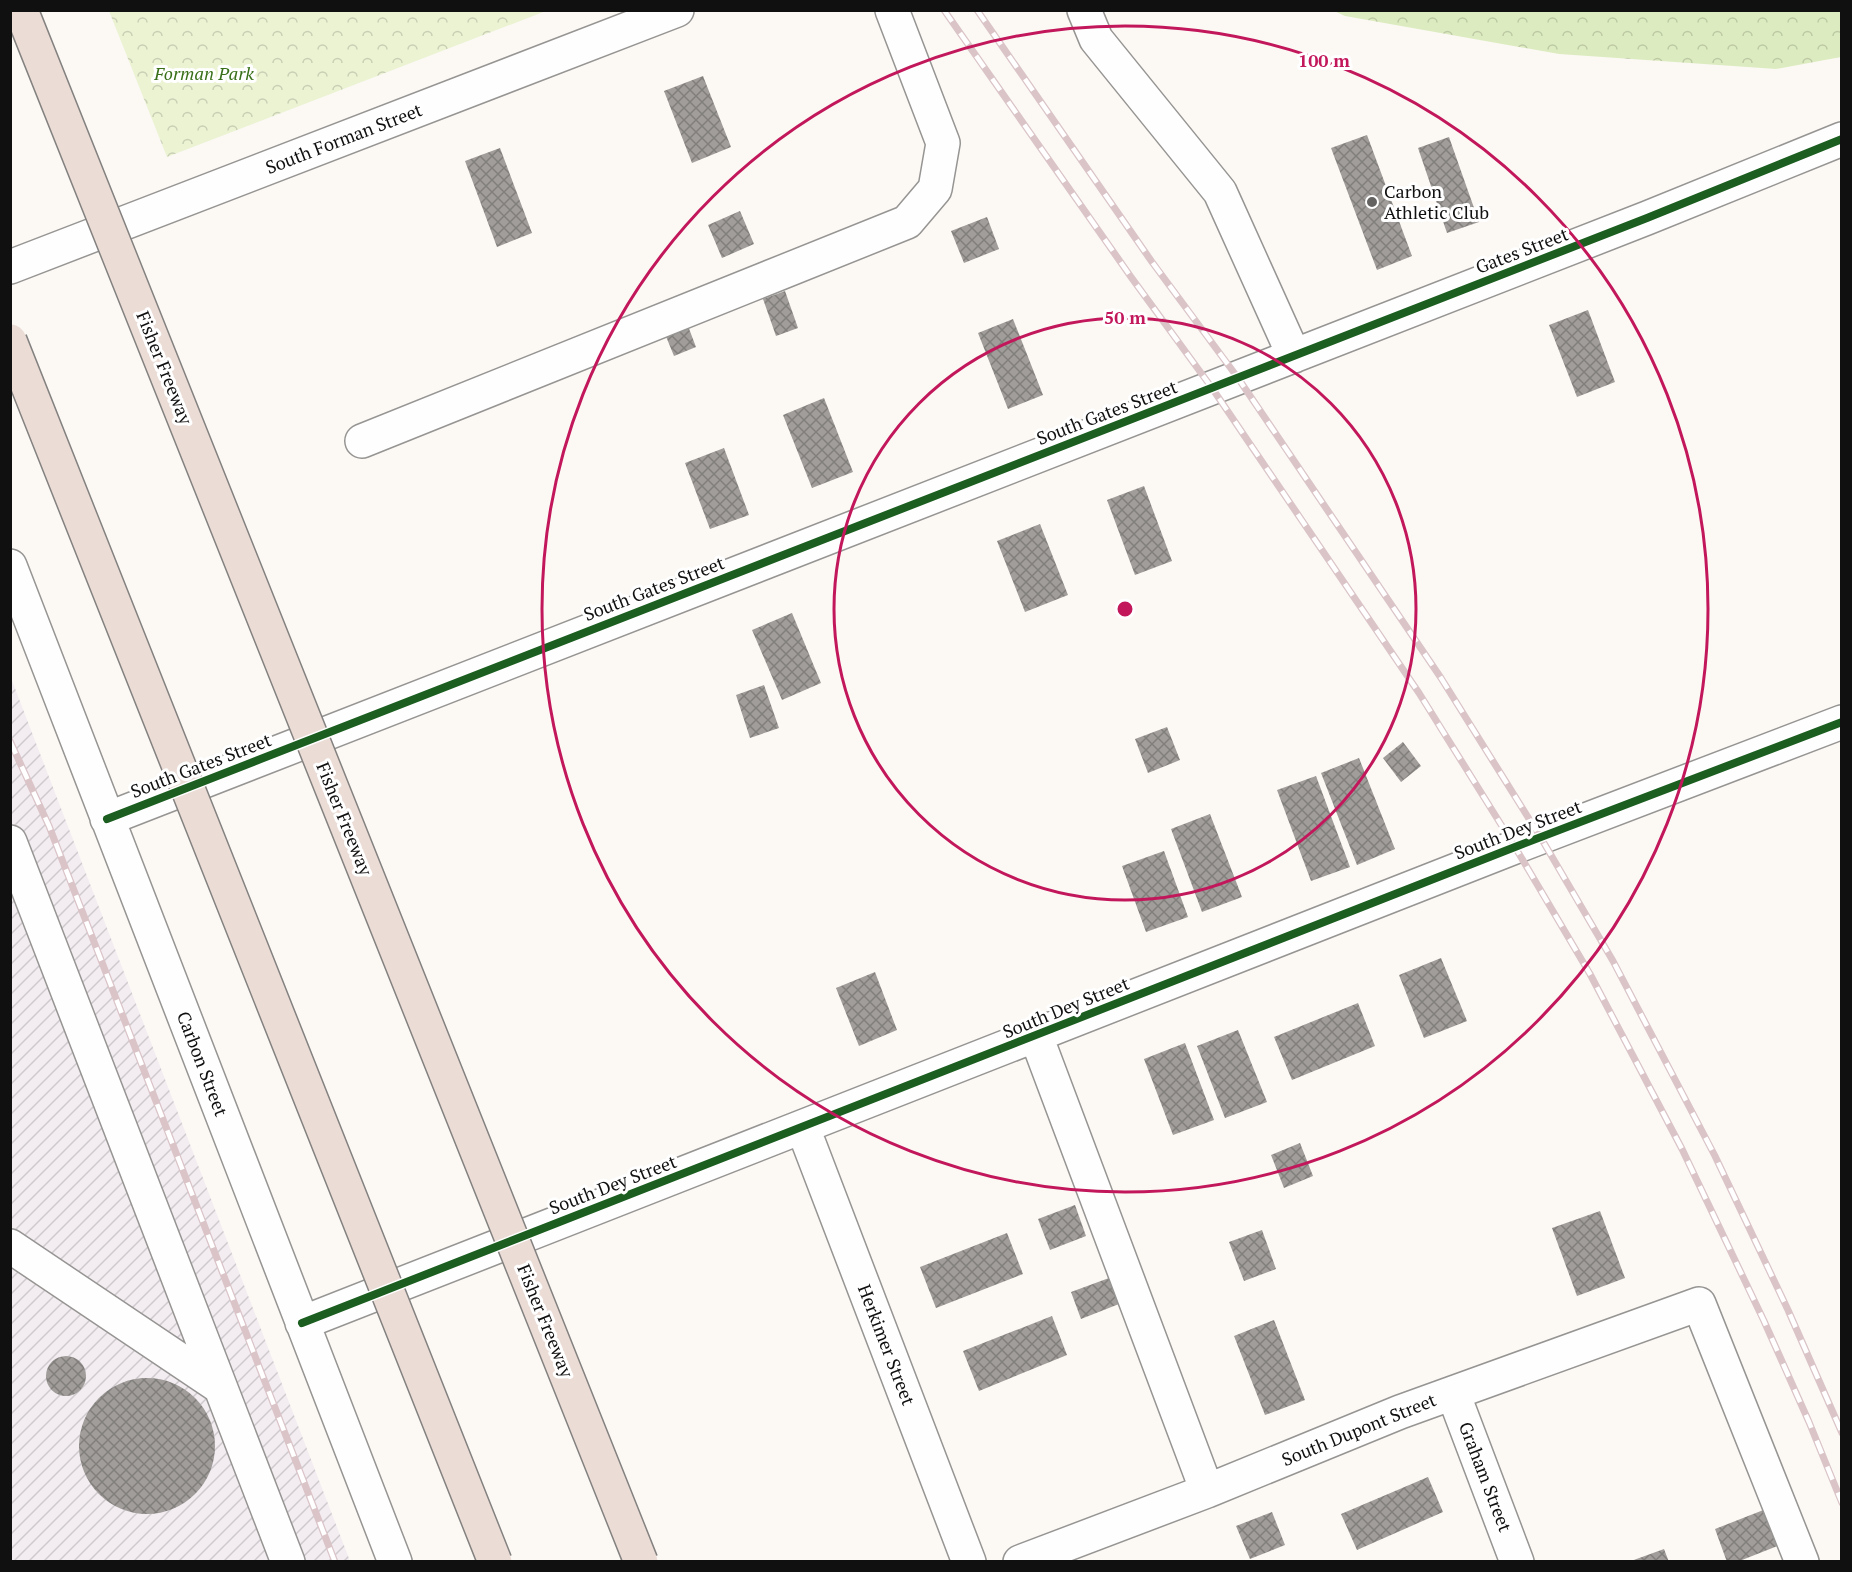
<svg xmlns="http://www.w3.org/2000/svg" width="1852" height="1572" viewBox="0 0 1852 1572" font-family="'PT Serif',serif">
	<defs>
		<pattern id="industrial-furrows" width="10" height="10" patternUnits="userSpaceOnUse" patternTransform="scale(1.5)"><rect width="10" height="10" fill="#f3edf2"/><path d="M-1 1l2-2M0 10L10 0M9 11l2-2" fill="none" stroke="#cfcace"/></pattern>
		<pattern id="forest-crowns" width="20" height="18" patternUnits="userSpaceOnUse" patternTransform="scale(1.5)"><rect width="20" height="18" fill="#ddecc0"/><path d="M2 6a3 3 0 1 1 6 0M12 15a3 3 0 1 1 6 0" fill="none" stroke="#bdc9a4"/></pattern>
		<pattern id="park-crowns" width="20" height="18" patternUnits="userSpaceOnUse" patternTransform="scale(1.5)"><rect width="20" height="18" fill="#ebf3d3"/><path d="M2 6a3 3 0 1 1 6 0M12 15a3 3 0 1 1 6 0" fill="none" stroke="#c8cfb4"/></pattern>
		<pattern id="building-cross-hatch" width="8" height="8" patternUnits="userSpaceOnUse" patternTransform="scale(1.5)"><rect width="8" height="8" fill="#a09d9a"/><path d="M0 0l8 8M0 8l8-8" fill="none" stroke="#817f7c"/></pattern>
	</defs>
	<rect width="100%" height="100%" fill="#fcf9f5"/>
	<path fill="url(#industrial-furrows)" d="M 11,678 L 350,1561 L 11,1561 Z"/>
	<path fill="url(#forest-crowns)" d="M 1334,11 L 1841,11 L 1841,57 L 1776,69 L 1559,54 L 1345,16 Z"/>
	<path fill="url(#park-crowns)" d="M 109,11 L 546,11 L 167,157 Z"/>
	<path fill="url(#building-cross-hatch)" d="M 703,76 L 731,147 L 692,163 L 664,91 Z
		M 1367,135 L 1412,256 L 1377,270 L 1331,148 Z
		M 1449,137 L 1479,222 L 1447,233 L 1418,148 Z
		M 500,148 L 532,233 L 497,247 L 465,161 Z
		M 740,211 L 754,244 L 722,258 L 708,225 Z
		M 987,217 L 999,249 L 964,263 L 951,231 Z
		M 785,291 L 798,328 L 776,336 L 763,299 Z
		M 1588,310 L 1615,382 L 1577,397 L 1549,325 Z
		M 1013,319 L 1043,395 L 1008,409 L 978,333 Z
		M 688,326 L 696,347 L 674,356 L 665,334 Z
		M 824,398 L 853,472 L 812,488 L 783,415 Z
		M 724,448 L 749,515 L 710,529 L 685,463 Z
		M 1144,486 L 1172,561 L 1135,575 L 1107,500 Z
		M 1040,524 L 1068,595 L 1025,612 L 997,541 Z
		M 792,613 L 821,683 L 782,700 L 752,630 Z
		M 764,685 L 779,728 L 750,738 L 736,695 Z
		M 1167,727 L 1180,760 L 1148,773 L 1135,739 Z
		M 1403,742 L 1421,766 L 1401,782 L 1383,758 Z
		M 1359,758 L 1395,849 L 1357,865 L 1321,773 Z
		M 1316,776 L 1350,867 L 1311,881 L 1277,790 Z
		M 1210,814 L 1242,897 L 1202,912 L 1171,829 Z
		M 1164,851 L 1188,917 L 1146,932 L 1122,866 Z
		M 1441,958 L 1467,1021 L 1424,1038 L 1399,975 Z
		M 875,972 L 897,1030 L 859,1046 L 836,988 Z
		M 1358,1003 L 1375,1046 L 1292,1080 L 1274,1037 Z
		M 1238,1030 L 1267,1102 L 1225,1118 L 1197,1046 Z
		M 1185,1043 L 1214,1120 L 1173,1135 L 1144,1059 Z
		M 1300,1143 L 1313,1176 L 1284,1188 L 1271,1155 Z
		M 1075,1205 L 1086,1236 L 1050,1250 L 1038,1219 Z
		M 1600,1211 L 1625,1278 L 1577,1296 L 1552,1228 Z
		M 1262,1230 L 1276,1269 L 1244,1281 L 1229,1242 Z
		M 1007,1233 L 1023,1274 L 936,1308 L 920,1267 Z
		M 1109,1278 L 1119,1304 L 1081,1319 L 1071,1292 Z
		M 1052,1316 L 1067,1355 L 979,1391 L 963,1351 Z
		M 1274,1320 L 1305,1400 L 1265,1415 L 1234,1336 Z
		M46 1376a20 20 0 1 1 40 0a20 20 0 1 1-40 0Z
		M79 1446a68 68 0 1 1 136 0a68 68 0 1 1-136 0Z
		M 1428,1477 L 1443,1512 L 1357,1550 L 1341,1514 Z
		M 1766,1509 L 1780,1545 L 1737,1562 L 1727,1562 L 1715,1529 Z
		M 1272,1512 L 1285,1545 L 1250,1559 L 1236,1526 Z
		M 1664,1549 L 1669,1562 L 1631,1562 L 1631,1561 Z"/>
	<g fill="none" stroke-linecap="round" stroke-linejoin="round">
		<defs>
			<path id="minor" d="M 1084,10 L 1096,39 L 1220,192 L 1294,356
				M 10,267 L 677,10
				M 362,441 L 907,222 L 935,189 L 943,143 L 892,10
				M 10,566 L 395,1562
				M 107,819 L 1647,218 L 1842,139
				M 10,842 L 288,1562
				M 1036,1036 L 1207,1491
				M 803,1128 L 969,1562
				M 10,1246 L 220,1387
				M 302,1323 L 1515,847 L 1842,722
				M 1453,1393 L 1517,1562
				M 1020,1562 L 1207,1491 L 1400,1412 L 1699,1304 L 1802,1562"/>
		</defs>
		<use href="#minor" stroke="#969593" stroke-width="36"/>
		<use href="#minor" stroke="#fffefe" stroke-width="33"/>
		<defs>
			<path id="rail" d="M 944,10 L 1131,277 L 1212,388 L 1419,693 L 1515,847 L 1590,974 L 1682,1149 L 1764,1321 L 1809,1422 L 1842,1503
				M 977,10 L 1152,262 L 1238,378 L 1441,678 L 1541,838 L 1613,961 L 1715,1156 L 1788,1310 L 1842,1433
				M 10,741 L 49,826 L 335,1562"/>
		</defs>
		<use href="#rail" stroke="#dac4c8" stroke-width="7"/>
		<use href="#rail" stroke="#fff" stroke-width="4.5" stroke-dasharray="14" stroke-linecap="butt"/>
		<defs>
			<path id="highway-bridge" d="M 21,10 L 641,1562
				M 10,341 L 495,1562"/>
		</defs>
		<use href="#highway-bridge" stroke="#848280" stroke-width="36" stroke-linecap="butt"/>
		<use href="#highway-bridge" stroke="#ebdcd6" stroke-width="33"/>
		<defs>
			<path id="cycleway" d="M 107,819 L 1647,218 L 1842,139
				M 302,1323 L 1515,847 L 1842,722"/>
		</defs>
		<use href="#cycleway" stroke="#fff" stroke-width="11"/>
		<use href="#cycleway" stroke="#1b5e20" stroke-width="8"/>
	</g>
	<g fill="none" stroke="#c2185b" stroke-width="3">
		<circle cx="1125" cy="609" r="291"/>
		<circle cx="1125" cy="609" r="583"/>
	</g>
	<circle fill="#636260" stroke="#fff" stroke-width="2" cx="1372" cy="202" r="6"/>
	<g text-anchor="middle" stroke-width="6" stroke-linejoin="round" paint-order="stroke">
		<g font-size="18" font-style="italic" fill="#386f18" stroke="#fff">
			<text x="204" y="80">Forman Park</text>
		</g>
		<g font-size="18" fill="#101010" stroke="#fff">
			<text transform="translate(344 139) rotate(-21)" y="6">South Forman Street</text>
			<text transform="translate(1522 251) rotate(-21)" y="6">Gates Street</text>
			<text transform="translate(164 368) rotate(68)" y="6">Fisher Freeway</text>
			<text transform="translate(1107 413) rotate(-21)" y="6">South Gates Street</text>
			<text transform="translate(654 589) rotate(-21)" y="6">South Gates Street</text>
			<text transform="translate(201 766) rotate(-21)" y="6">South Gates Street</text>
			<text transform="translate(344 819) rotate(68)" y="6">Fisher Freeway</text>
			<text transform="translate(1518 830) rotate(-21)" y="6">South Dey Street</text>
			<text transform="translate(1066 1008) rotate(-22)" y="6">South Dey Street</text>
			<text transform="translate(202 1064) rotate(69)" y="6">Carbon Street</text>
			<text transform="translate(613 1185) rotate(-21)" y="6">South Dey Street</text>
			<text transform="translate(545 1321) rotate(68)" y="6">Fisher Freeway</text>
			<text transform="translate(886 1345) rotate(69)" y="6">Herkimer Street</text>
			<text transform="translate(1359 1430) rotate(-22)" y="6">South Dupont Street</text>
			<text transform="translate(1485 1477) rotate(69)" y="6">Graham Street</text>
		</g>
		<g font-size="18" fill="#101010" stroke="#fff" text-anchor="start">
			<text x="1384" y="198">Carbon<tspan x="1384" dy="21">Athletic Club</tspan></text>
		</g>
	</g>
	<circle cx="1125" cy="609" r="9" fill="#c2185b" stroke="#fff" stroke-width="3"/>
	<g font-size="18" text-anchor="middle" font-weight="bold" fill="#c2185b" stroke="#fff" stroke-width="6" stroke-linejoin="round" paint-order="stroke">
		<text x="1324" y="67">100 m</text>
		<text x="1125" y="324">50 m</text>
	</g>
	<rect width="1852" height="1572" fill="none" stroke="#101010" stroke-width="24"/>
</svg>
